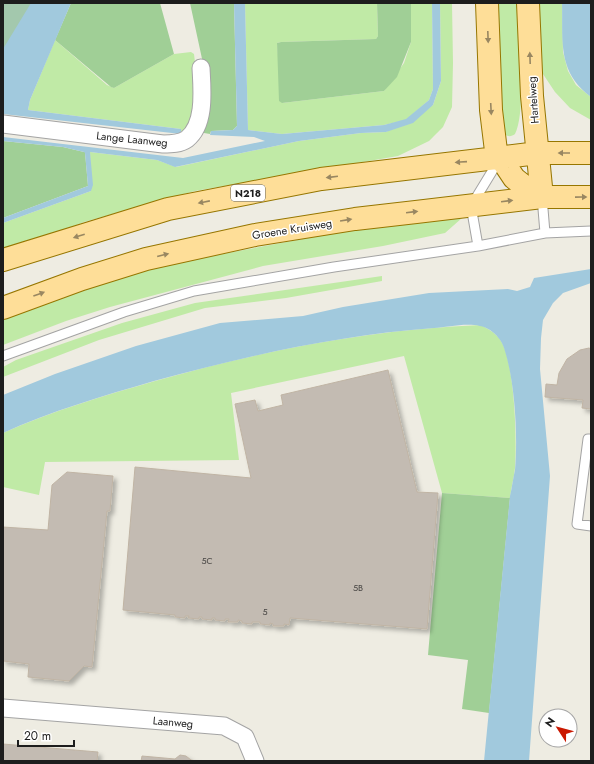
<svg xmlns="http://www.w3.org/2000/svg" width="594" height="764" viewBox="0 0 594 764" font-family="Jost,sans-serif">
	<defs>
		<filter id="shadow"><feDropShadow dx="3.5" dy="3.5" stdDeviation="2" flood-color="#0004"/></filter>
	</defs>
	<rect width="100%" height="100%" fill="#eeece2"/>
	<path fill="#c0eaa6" d="M 245,3 L 377,3 L 378,36 L 376,39 L 281,42 L 277,43 L 282,103 L 384,91 L 404,63 L 411,42 L 411,3 L 432,3 L 433,89 L 429,100 L 406,120 L 384,125 L 282,134 L 248,130 Z
		M 440,3 L 452,3 L 453,63 L 452,107 L 443,127 L 429,141 L 398,156 L 195,191 L 84,222 L 3,254 L 3,223 L 91,191 L 90,152 L 157,160 L 176,167 L 299,141 L 361,133 L 386,132 L 433,105 L 441,81 Z
		M 497,3 L 517,3 C 518,33 527,110 515,134 C 510,138 505,136 501,131 Z
		M 537,3 L 562,3 L 563,52 L 568,71 L 576,85 L 591,97 L 591,120 L 570,108 L 555,92 L 541,71 Z
		M 55,40 L 107,85 L 114,88 L 174,54 L 191,52 L 194,54 L 197,79 L 197,108 L 187,132 L 181,131 L 181,129 L 28,110 L 30,100 Z
		M 462,218 L 445,233 L 383,246 L 263,266 L 110,307 L 66,321 L 3,345 L 3,319 L 103,283 L 168,264 L 340,232 Z
		M 382,276 L 382,281 L 286,298 L 205,308 L 99,340 L 3,377 L 3,367 L 16,360 L 122,323 L 195,303 Z
		M 481,325 C 488,329 494,332 499,338 C 515,357 517,441 515,468 C 514,478 511,488 510,498 L 442,493 L 404,356 L 231,393 L 239,460 L 45,462 L 39,495 L 3,487 L 3,433 C 52,411 103,396 155,381 C 261,351 371,329 481,325 Z"/>
	<path fill="#a0cf96" d="M 71,3 L 160,3 L 174,54 L 114,88 L 111,87 L 55,40 Z
		M 190,3 L 234,3 L 237,126 L 233,130 L 211,131 L 210,134 L 198,132 L 204,68 Z
		M 377,3 L 411,3 L 411,42 L 397,77 L 384,91 L 282,103 L 279,101 L 277,43 L 281,42 L 376,39 L 378,36 Z
		M 3,141 L 63,147 L 84,152 L 85,152 L 88,186 L 3,218 Z
		M 442,493 L 510,498 L 489,713 L 462,709 L 468,660 L 428,655 Z"/>
	<path fill="#a3c8ad" d="M 3,3 L 40,3 L 3,68 Z"/>
	<path fill="#a1c9dd" d="M 31,3 L 71,3 L 30,100 L 28,110 L 181,129 L 181,134 L 3,114 L 3,49 Z
		M 234,3 L 245,3 L 248,130 L 282,134 L 384,125 L 406,119 L 429,100 L 433,89 L 432,3 L 440,3 L 441,81 L 433,105 L 413,123 L 386,132 L 361,133 L 299,141 L 175,167 L 157,160 L 90,152 L 93,185 L 91,191 L 3,223 L 3,218 L 88,186 L 85,153 L 84,152 L 63,147 L 3,141 L 3,137 L 183,158 L 265,141 L 254,137 L 210,135 L 211,131 L 233,130 L 237,126 Z
		M 562,3 L 591,3 L 591,97 C 557,72 563,41 562,3 Z
		M 591,269 L 591,283 L 563,293 L 553,303 L 543,320 L 541,338 L 540,369 L 550,476 L 529,761 L 484,761 L 510,496 C 512,487 513,479 515,470 C 518,436 515,381 504,348 C 502,341 496,334 490,330 C 475,320 450,327 434,328 C 339,335 245,356 154,381 C 103,396 51,411 3,433 L 3,395 L 55,374 L 136,346 L 220,323 L 303,316 L 343,307 L 429,293 L 508,289 L 517,291 L 530,287 L 534,278 Z"/>
	<path fill="#c3bbb2" stroke="#c0b4a4" filter="url(#shadow)" d="M 589,348 L 591,349 L 591,409 L 582,408 L 583,400 L 545,397 L 546,384 L 557,385 L 559,373 L 567,359 L 580,350 Z
		M 388,370 L 417,492 L 438,493 L 427,629 L 290,618 L 289,625 L 284,624 L 284,626 L 273,626 L 273,624 L 270,623 L 270,625 L 260,624 L 260,622 L 252,622 L 252,624 L 242,623 L 242,621 L 238,620 L 238,622 L 228,622 L 229,619 L 225,619 L 225,621 L 215,620 L 215,618 L 212,618 L 212,620 L 202,619 L 202,617 L 199,617 L 199,619 L 188,618 L 189,616 L 185,616 L 185,618 L 175,617 L 175,615 L 123,610 L 135,467 L 251,478 L 235,404 L 255,400 L 258,411 L 283,405 L 281,395 Z
		M 67,472 L 113,476 L 110,511 L 107,511 L 92,667 L 84,666 L 69,681 L 28,677 L 29,664 L 3,661 L 3,527 L 48,530 L 52,485 Z
		M 3,744 L 98,752 L 97,761 L 3,761 Z
		M 180,755 L 186,756 L 191,760 L 197,761 L 141,761 L 142,756 L 175,759 Z"/>
	<g fill="none" stroke-linecap="round" stroke-linejoin="round">
		<defs>
			<path id="lane" d="M 542,197 L 545,233
				M 478,246 L 471,206 L 499,160
				M 3,356 L 124,312 L 194,291 L 334,267 L 478,246 L 545,233 L 591,231
				M 591,439 L 588,439 L 577,524 L 591,526"/>
			<path id="street" d="M 3,124 L 163,144 C 171,144 180,144 187,139 C 206,124 202,89 201,68
				M 3,708 L 224,726 L 245,737 L 255,761"/>
			<path id="primary" d="M 487,3 L 491,110 L 496,151 L 514,178 L 529,190 L 542,197
				M 528,3 L 532,96 L 542,197
				M 3,260 L 168,209 L 321,179 L 538,153 L 591,153
				M 3,308 L 82,279 L 146,259 L 255,235 L 355,219 L 416,212 L 542,197 L 591,197"/>
		</defs>
		<use href="#lane" stroke="#a4a4a4" stroke-width="11"/>
		<use href="#street" stroke="#a4a4a4" stroke-width="19"/>
		<use href="#primary" stroke="#967600" stroke-width="24"/>
		<use href="#lane" stroke="#fff" stroke-width="9"/>
		<use href="#street" stroke="#fff" stroke-width="17"/>
		<use href="#primary" stroke="#fede98" stroke-width="22"/>
	</g>
	<defs><path id="oneway-solid" d="M-6-.8H1V-3.2L6.5 0L1 3.2V.8H-6Z"/></defs>
	<g fill="#998761">
		<use href="#oneway-solid" transform="translate(488 37) rotate(88)"/>
		<use href="#oneway-solid" transform="translate(530 58) rotate(-92)"/>
		<use href="#oneway-solid" transform="translate(491 109) rotate(87)"/>
		<use href="#oneway-solid" transform="translate(564 153) rotate(180)"/>
		<use href="#oneway-solid" transform="translate(461 162) rotate(176)"/>
		<use href="#oneway-solid" transform="translate(332 177) rotate(173)"/>
		<use href="#oneway-solid" transform="translate(581 197) rotate(-1)"/>
		<use href="#oneway-solid" transform="translate(507 201) rotate(-7)"/>
		<use href="#oneway-solid" transform="translate(204 202) rotate(169)"/>
		<use href="#oneway-solid" transform="translate(412 212) rotate(-7)"/>
		<use href="#oneway-solid" transform="translate(346 220) rotate(-9)"/>
		<use href="#oneway-solid" transform="translate(79 236) rotate(163)"/>
		<use href="#oneway-solid" transform="translate(163 255) rotate(-14)"/>
		<use href="#oneway-solid" transform="translate(39 294) rotate(-20)"/>
	</g>
	<g text-anchor="middle" stroke-width="3" stroke-linejoin="round" paint-order="stroke">
		<g font-size="9" fill="#464442">
			<text x="207" y="564">5C</text>
			<text x="358" y="591">5B</text>
			<text x="265" y="615">5</text>
		</g>
		<rect fill="#fff" stroke="#616161" stroke-width="1" x="231" y="185" width="34" height="16" rx="3"/>
		<g font-size="10" font-weight="bold" fill="#1d1d1d">
			<text x="248" y="197">N218</text>
		</g>
		<g font-size="11" fill="#1d1d1d" stroke="#fff">
			<text transform="translate(533 100) rotate(-94)" y="4">Hartelweg</text>
			<text transform="translate(132 139) rotate(6)" y="4">Lange Laanweg</text>
			<text transform="translate(292 229) rotate(-9)" y="4">Groene Kruisweg</text>
			<text transform="translate(173 722) rotate(5)" y="4">Laanweg</text>
		</g>
	</g>
	<rect width="594" height="764" fill="none" stroke="#1d1d1d" stroke-width="8"/>
	<g transform="translate(558 728) rotate(306)"><circle r="19" fill="#ffffff" stroke="#a5a5a5"/>
	<path d="M0-3L7 15L0 10L-7 15Z" fill="#ca1800"/>
	<text y="-6" font-size="11" font-weight="bold" text-anchor="middle" fill="#1d1d1d">N</text>
	</g>
	<path d="M18 740v6h56v-6" fill="none" stroke="#1d1d1d" stroke-width="2"/>
	<text x="24" y="740" font-size="12" fill="#1d1d1d" stroke="#ffffff" stroke-width="3" paint-order="stroke">20 m</text>
</svg>
